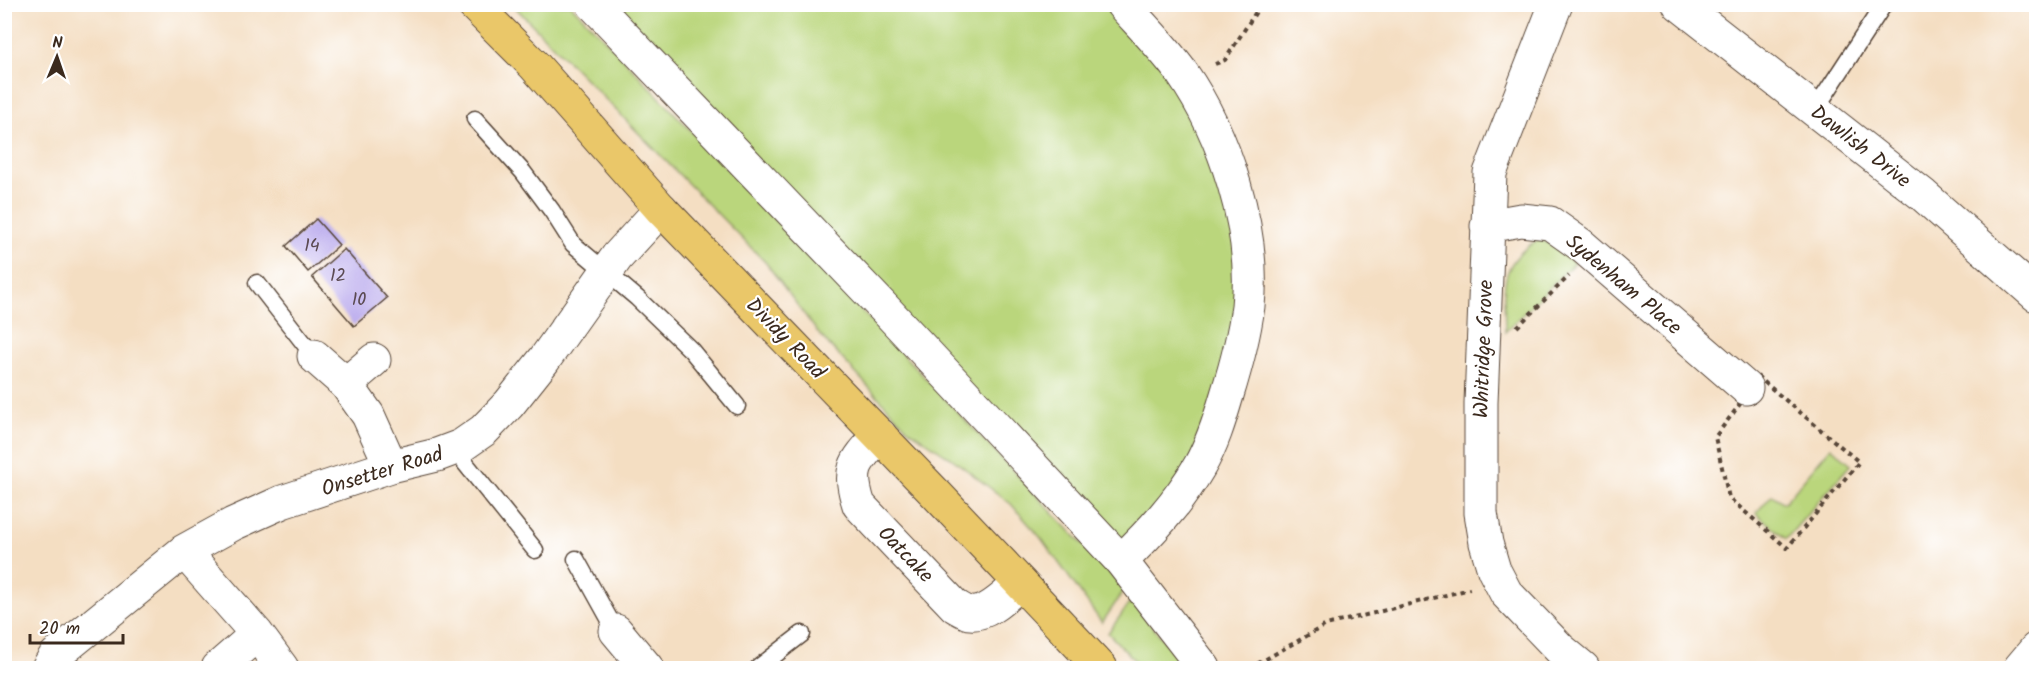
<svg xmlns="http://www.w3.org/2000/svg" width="2041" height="673" viewBox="0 0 2041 673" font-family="Kalam,sans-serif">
	<rect width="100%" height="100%" fill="#fff"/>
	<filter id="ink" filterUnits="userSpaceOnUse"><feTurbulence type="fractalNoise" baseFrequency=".0167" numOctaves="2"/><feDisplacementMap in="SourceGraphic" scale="12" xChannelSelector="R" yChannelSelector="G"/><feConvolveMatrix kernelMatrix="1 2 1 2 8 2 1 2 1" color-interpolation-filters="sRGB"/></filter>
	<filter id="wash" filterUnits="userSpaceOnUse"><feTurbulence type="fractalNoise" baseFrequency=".008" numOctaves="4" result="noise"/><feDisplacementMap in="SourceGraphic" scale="24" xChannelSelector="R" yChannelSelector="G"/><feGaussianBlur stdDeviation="1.35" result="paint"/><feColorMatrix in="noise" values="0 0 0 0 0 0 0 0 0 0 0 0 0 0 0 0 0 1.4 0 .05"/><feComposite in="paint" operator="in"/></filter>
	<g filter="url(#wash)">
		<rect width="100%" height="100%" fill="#f4dec2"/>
		<path fill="#bad67c" stroke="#7a804d" stroke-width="1.5" d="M 629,4 L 1112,5 L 1183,75 L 1248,271 L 1220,420 L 1121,561 L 609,22 Z
			M 513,5 L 571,5 L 610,45 L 1125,589 L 1102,623 L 1041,538 L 1011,504 L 955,461 L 908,429 L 819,334 L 766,263 Z
			M 1539,239 L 1557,247 L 1574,263 L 1505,332 C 1505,288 1496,265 1539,239 Z
			M 1831,447 L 1851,464 L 1786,539 L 1756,513 L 1772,495 L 1784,503 Z
			M 1131,601 L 1187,668 L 1142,668 L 1108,633 Z"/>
		<g id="blocks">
			<path fill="#baaaed" d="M 316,219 L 339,245 L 308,272 L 286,246 Z
				M 344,249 L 387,298 L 354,326 L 312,277 Z"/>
		</g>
	</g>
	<g filter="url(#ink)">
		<use href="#blocks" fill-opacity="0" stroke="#574537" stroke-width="1.5"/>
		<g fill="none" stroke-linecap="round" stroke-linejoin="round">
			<defs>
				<path id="service" d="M 1815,110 L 1884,4
					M 475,119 L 523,172 L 552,211 L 573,244 L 637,298 L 691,350 L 737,406
					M 257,283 L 314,356
					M 453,448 L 535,550
					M 576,559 L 616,631
					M 758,668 L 802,634"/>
				<path id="minor" d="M 593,4 L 885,309 L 1121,561 L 1204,668
					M 1556,4 L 1490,173 L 1481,403 L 1481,513 L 1486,543 L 1494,570 L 1506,593 L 1560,649 L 1583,668
					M 1487,226 L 1521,220 L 1550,223 L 1581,245 L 1746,388
					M 314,356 L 346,384 L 368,415 L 391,466
					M 346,384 L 374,360
					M 880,435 C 855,462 847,468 859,505 L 955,606 C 959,608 965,612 969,613 C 988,616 1007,594 1020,583
					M 184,551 L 257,634 L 282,668
					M 1121,561 C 1151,532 1178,503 1199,467 C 1212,445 1220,419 1227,395 C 1236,366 1244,336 1248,306 C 1256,230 1225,135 1182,73 C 1164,48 1143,27 1122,4
					M 616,631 L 647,668
					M 48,668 L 56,655 L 184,551 L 233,524 L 282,502 L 391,466 L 437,455 L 461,446 L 484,430 L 509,404 L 544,360 L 617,257 L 661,209
					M 218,668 L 257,634"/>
				<path id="tertiary" d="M 1679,4 L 1923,195 L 2036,295
					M 2020,668 L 2036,649"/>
				<path id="primary" d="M 473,4 L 534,65 L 661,209 L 938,496 L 1101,668"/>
			</defs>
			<use href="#service" stroke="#574537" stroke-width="19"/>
			<use href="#minor" stroke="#574537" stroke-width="35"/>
			<use href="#tertiary" stroke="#574537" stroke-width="35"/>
			<use href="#primary" stroke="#574537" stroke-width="35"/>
			<path stroke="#574537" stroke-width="4" stroke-dasharray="4.5 4.5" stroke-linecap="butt" d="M 1215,64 L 1225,60 L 1261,4
				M 1517,327 L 1569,276
				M 1757,376 L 1859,462 L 1787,548 L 1729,498 L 1715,437 L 1740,404 Z
				M 1250,668 L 1326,625 L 1470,589"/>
			<use href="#service" stroke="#fff" stroke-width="16"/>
			<use href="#minor" stroke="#fff" stroke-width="33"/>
			<use href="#tertiary" stroke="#fff" stroke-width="33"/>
			<use href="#primary" stroke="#eac769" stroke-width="33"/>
		</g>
	</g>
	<g text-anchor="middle" stroke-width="4.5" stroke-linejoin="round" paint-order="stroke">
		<g font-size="18" fill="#5b4a52">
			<text x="312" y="251">14</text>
			<text x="338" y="281">12</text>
			<text x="359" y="305">10</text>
		</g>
		<g font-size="21" fill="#3b2a1e" stroke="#fff">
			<text transform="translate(1861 146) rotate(38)" y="7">Dawlish Drive</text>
			<text transform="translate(1624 284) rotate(40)" y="7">Sydenham Place</text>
			<text transform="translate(786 338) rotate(46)" y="7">Dividy Road</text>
			<text transform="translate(1483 349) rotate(-88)" y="7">Whitridge Grove</text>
			<text transform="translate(382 471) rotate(-17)" y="7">Onsetter Road</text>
			<text transform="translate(906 554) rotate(46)" y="7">Oatcake</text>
		</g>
	</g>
	<rect width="2041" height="673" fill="none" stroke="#fff" stroke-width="24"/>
	<g transform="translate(57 57) rotate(2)" stroke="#ffffff" stroke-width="4.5" paint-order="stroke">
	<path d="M0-4.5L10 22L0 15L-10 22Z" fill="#3b2a1e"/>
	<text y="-9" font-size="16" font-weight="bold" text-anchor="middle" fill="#3b2a1e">N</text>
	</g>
	<path d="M30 634v9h93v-9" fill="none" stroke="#3b2a1e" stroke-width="3"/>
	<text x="39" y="634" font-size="18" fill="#3b2a1e" stroke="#ffffff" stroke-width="4.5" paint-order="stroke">20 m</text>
</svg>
